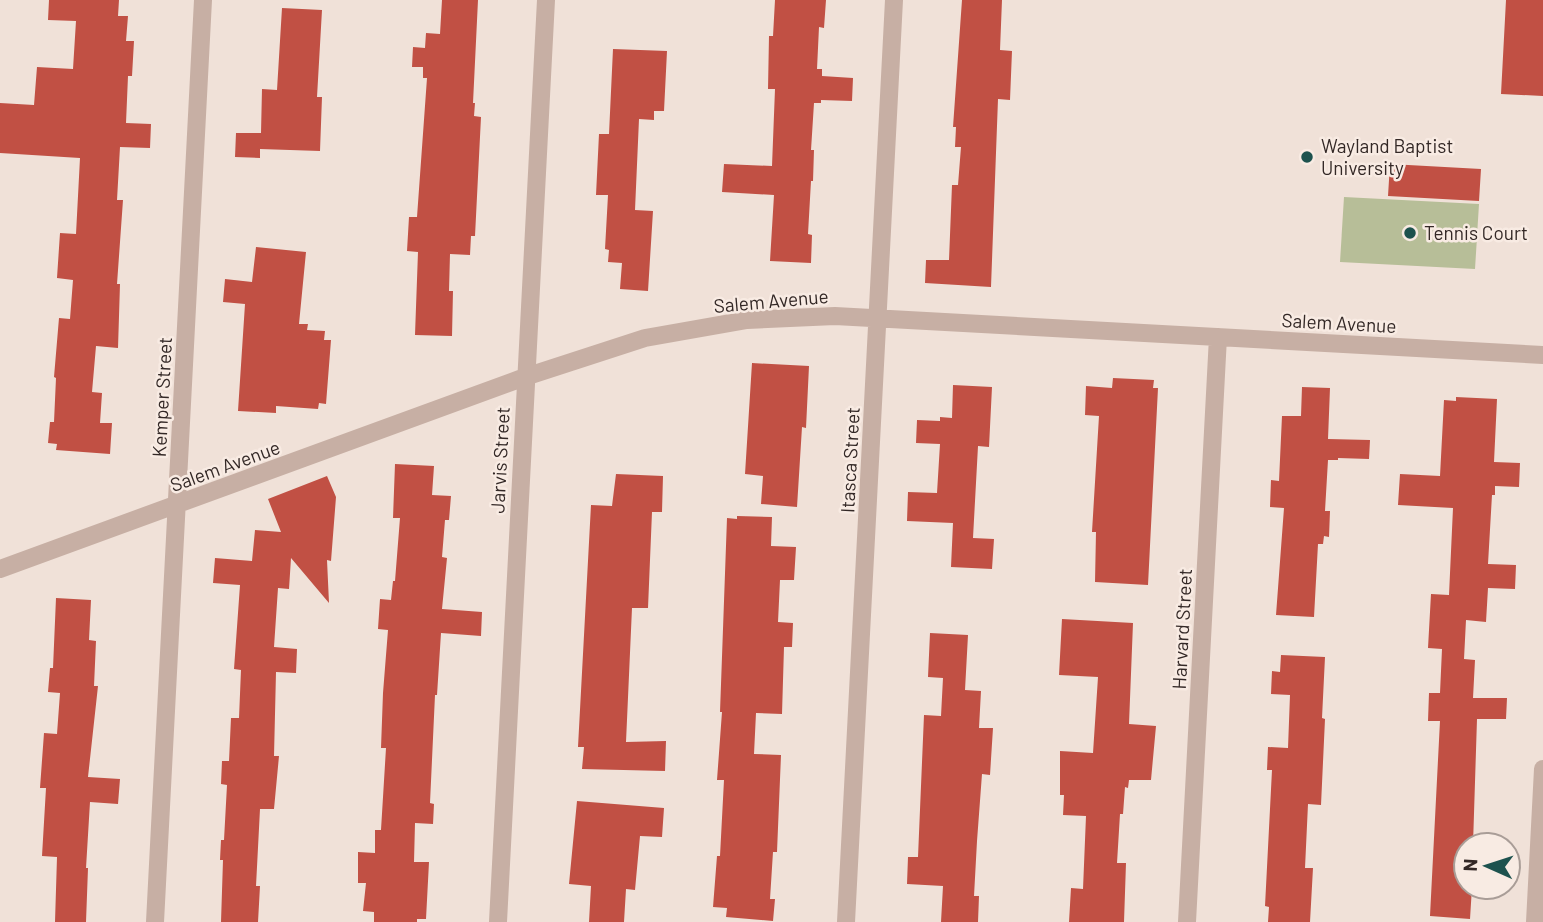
<svg xmlns="http://www.w3.org/2000/svg" width="1543" height="922" viewBox="0 0 1543 922" font-family="Barlow,sans-serif">
	<rect width="100%" height="100%" fill="#f0e1d8"/>
	<path fill="#b7be98" d="M 1344,197 L 1479,204 L 1475,269 L 1340,262 Z"/>
	<path fill="#c15044" d="M 49,0 L 119,0 L 118,16 L 128,16 L 126,41 L 134,41 L 132,76 L 128,76 L 126,123 L 151,124 L 150,148 L 120,147 L 117,200 L 123,200 L 117,284 L 120,284 L 118,348 L 96,346 L 92,392 L 102,393 L 100,423 L 112,423 L 110,454 L 56,450 L 57,444 L 48,443 L 50,422 L 54,422 L 56,378 L 54,377 L 59,318 L 70,319 L 73,280 L 57,278 L 60,233 L 76,234 L 80,158 L 0,153 L 0,103 L 34,105 L 37,67 L 73,69 L 76,21 L 48,20 Z
		M 442,0 L 478,0 L 473,103 L 475,103 L 474,116 L 481,117 L 475,236 L 471,236 L 470,255 L 450,254 L 449,291 L 453,291 L 452,336 L 415,335 L 418,252 L 407,251 L 409,217 L 417,217 L 427,78 L 423,78 L 423,67 L 412,67 L 413,47 L 425,48 L 426,33 L 440,34 Z
		M 775,0 L 826,0 L 824,28 L 819,27 L 817,69 L 822,69 L 822,76 L 853,78 L 852,101 L 821,100 L 821,103 L 814,103 L 811,150 L 814,150 L 813,181 L 811,181 L 808,234 L 812,235 L 811,263 L 770,261 L 774,195 L 722,192 L 724,164 L 772,166 L 775,89 L 768,89 L 769,36 L 773,36 Z
		M 962,0 L 1002,0 L 1000,50 L 1012,51 L 1010,100 L 998,99 L 991,287 L 925,283 L 926,260 L 949,260 L 952,185 L 958,185 L 961,147 L 955,147 L 956,127 L 953,127 Z
		M 1506,0 L 1543,0 L 1543,96 L 1501,94 Z
		M 282,8 L 322,10 L 317,97 L 322,97 L 320,151 L 260,149 L 260,158 L 235,157 L 236,133 L 261,133 L 262,89 L 277,90 Z
		M 613,49 L 667,51 L 664,111 L 654,111 L 654,120 L 639,119 L 635,210 L 653,211 L 648,291 L 620,289 L 622,263 L 608,262 L 609,250 L 605,249 L 608,195 L 596,195 L 599,134 L 609,134 Z
		M 1390,164 L 1481,169 L 1479,201 L 1388,196 Z
		M 256,247 L 306,252 L 299,324 L 308,324 L 307,330 L 325,331 L 324,340 L 331,340 L 326,404 L 319,403 L 318,409 L 276,406 L 276,413 L 238,411 L 245,304 L 223,302 L 225,279 L 252,282 Z
		M 752,363 L 809,366 L 806,428 L 802,427 L 797,507 L 761,504 L 763,476 L 745,474 Z
		M 1113,378 L 1154,380 L 1153,388 L 1158,388 L 1148,585 L 1095,582 L 1096,532 L 1092,532 L 1099,416 L 1085,415 L 1086,386 L 1112,388 Z
		M 953,385 L 992,387 L 989,447 L 978,446 L 973,538 L 994,539 L 992,569 L 951,567 L 953,523 L 907,521 L 908,492 L 937,493 L 940,444 L 916,443 L 917,420 L 940,421 L 940,417 L 952,418 Z
		M 1302,387 L 1330,388 L 1328,439 L 1370,440 L 1369,459 L 1338,458 L 1338,460 L 1328,460 L 1325,511 L 1330,511 L 1329,537 L 1324,536 L 1323,544 L 1318,544 L 1314,617 L 1276,615 L 1284,508 L 1270,507 L 1271,480 L 1279,481 L 1282,416 L 1301,416 Z
		M 1456,397 L 1497,399 L 1494,462 L 1520,463 L 1519,487 L 1495,486 L 1495,495 L 1492,495 L 1488,564 L 1516,565 L 1515,589 L 1488,588 L 1486,622 L 1466,620 L 1464,659 L 1475,660 L 1473,698 L 1507,698 L 1506,719 L 1477,719 L 1473,845 L 1466,845 L 1466,887 L 1472,887 L 1470,919 L 1430,916 L 1440,721 L 1428,721 L 1429,693 L 1440,693 L 1442,649 L 1428,648 L 1431,594 L 1449,595 L 1453,508 L 1398,505 L 1400,474 L 1440,476 L 1444,400 L 1456,401 Z
		M 395,464 L 434,466 L 432,495 L 451,496 L 449,520 L 445,520 L 442,557 L 447,558 L 442,609 L 482,612 L 481,636 L 441,633 L 437,695 L 435,695 L 430,803 L 434,804 L 433,824 L 415,823 L 414,862 L 429,862 L 426,919 L 417,919 L 417,922 L 374,922 L 374,912 L 363,911 L 366,883 L 358,883 L 358,852 L 375,853 L 375,830 L 381,830 L 386,748 L 381,748 L 383,693 L 388,630 L 378,629 L 380,599 L 391,600 L 393,581 L 395,581 L 400,518 L 393,518 Z
		M 616,474 L 663,476 L 662,512 L 652,512 L 648,608 L 632,608 L 626,742 L 666,741 L 665,771 L 582,769 L 584,747 L 578,747 L 591,505 L 612,506 Z
		M 327,476 L 336,497 L 331,561 L 327,560 L 329,603 L 291,558 L 289,589 L 278,588 L 274,647 L 297,649 L 296,673 L 276,672 L 274,756 L 279,756 L 274,809 L 260,809 L 256,886 L 260,886 L 258,922 L 221,922 L 223,860 L 220,860 L 221,840 L 224,840 L 227,785 L 221,784 L 222,761 L 229,761 L 231,718 L 239,718 L 241,670 L 234,669 L 240,585 L 213,583 L 215,558 L 252,561 L 255,530 L 281,532 L 268,499 Z
		M 737,516 L 772,517 L 771,546 L 796,547 L 794,580 L 780,580 L 778,622 L 793,623 L 792,647 L 784,647 L 782,714 L 756,713 L 754,754 L 781,755 L 777,852 L 773,852 L 770,899 L 775,899 L 773,921 L 726,917 L 727,908 L 713,907 L 717,856 L 720,856 L 724,780 L 717,780 L 722,712 L 720,712 L 727,518 L 737,519 Z
		M 56,598 L 91,600 L 89,640 L 96,641 L 94,686 L 98,686 L 88,777 L 120,779 L 118,804 L 90,802 L 86,868 L 88,868 L 86,922 L 55,922 L 57,857 L 42,856 L 46,788 L 40,788 L 44,733 L 57,734 L 60,693 L 48,692 L 50,668 L 53,668 Z
		M 1062,619 L 1133,623 L 1129,724 L 1156,726 L 1151,780 L 1129,780 L 1128,788 L 1125,787 L 1123,814 L 1120,814 L 1117,863 L 1126,863 L 1124,922 L 1069,922 L 1071,888 L 1083,889 L 1086,816 L 1063,815 L 1064,795 L 1060,795 L 1060,751 L 1093,753 L 1098,677 L 1059,675 Z
		M 930,633 L 968,635 L 965,690 L 981,691 L 979,728 L 993,728 L 990,775 L 982,774 L 977,841 L 974,896 L 979,896 L 978,922 L 941,922 L 943,886 L 907,884 L 908,857 L 918,857 L 924,715 L 941,716 L 943,678 L 928,677 Z
		M 1281,655 L 1325,657 L 1322,718 L 1325,719 L 1321,805 L 1308,804 L 1305,868 L 1313,868 L 1310,922 L 1268,922 L 1269,907 L 1265,906 L 1272,770 L 1267,770 L 1268,747 L 1288,748 L 1290,695 L 1271,694 L 1272,671 L 1280,672 Z
		M 577,801 L 664,808 L 662,837 L 640,836 L 635,890 L 626,889 L 624,922 L 589,922 L 591,886 L 569,884 Z"/>
	<g fill="none" stroke-linecap="round" stroke-linejoin="round">
		<path stroke="#c7afa4" stroke-width="18" d="M 0,569 L 525,377 L 645,338 L 747,320 L 835,316 L 1543,355
			M 155,922 L 203,0
			M 498,922 L 546,0
			M 846,922 L 894,0
			M 1187,922 L 1218,337
			M 1535,922 L 1543,769"/>
	</g>
	<g fill="#1d524e" stroke="#f8ebe3" stroke-width="2.5">
		<circle cx="1307" cy="157" r="7"/>
		<circle cx="1410" cy="233" r="7"/>
	</g>
	<g text-anchor="middle" stroke-width="5" stroke-linejoin="round" paint-order="stroke">
		<g font-size="19" fill="#332826" stroke="#f8ebe3" text-anchor="start">
			<text x="1321" y="153">Wayland Baptist<tspan x="1321" dy="22">University</tspan></text>
			<text x="1424" y="240">Tennis Court</text>
		</g>
		<g font-size="19" fill="#332826" stroke="#f8ebe3">
			<text transform="translate(771 301) rotate(-5)" y="7">Salem Avenue</text>
			<text transform="translate(1339 323) rotate(3)" y="7">Salem Avenue</text>
			<text transform="translate(162 397) rotate(-87)" y="7">Kemper Street</text>
			<text transform="translate(500 460) rotate(-87)" y="7">Jarvis Street</text>
			<text transform="translate(850 460) rotate(-87)" y="7">Itasca Street</text>
			<text transform="translate(225 466) rotate(-20)" y="7">Salem Avenue</text>
			<text transform="translate(1182 629) rotate(-87)" y="7">Harvard Street</text>
		</g>
	</g>
	<g transform="translate(1487 866) rotate(273)"><circle r="33" fill="#f8ebe3" stroke="#a99d97" stroke-width="2"/>
	<path d="M0-5L12 26L0 18L-12 26Z" fill="#1d524e"/>
	<text y="-10" font-size="19" font-weight="bold" text-anchor="middle" fill="#332826">N</text>
	</g>
</svg>
